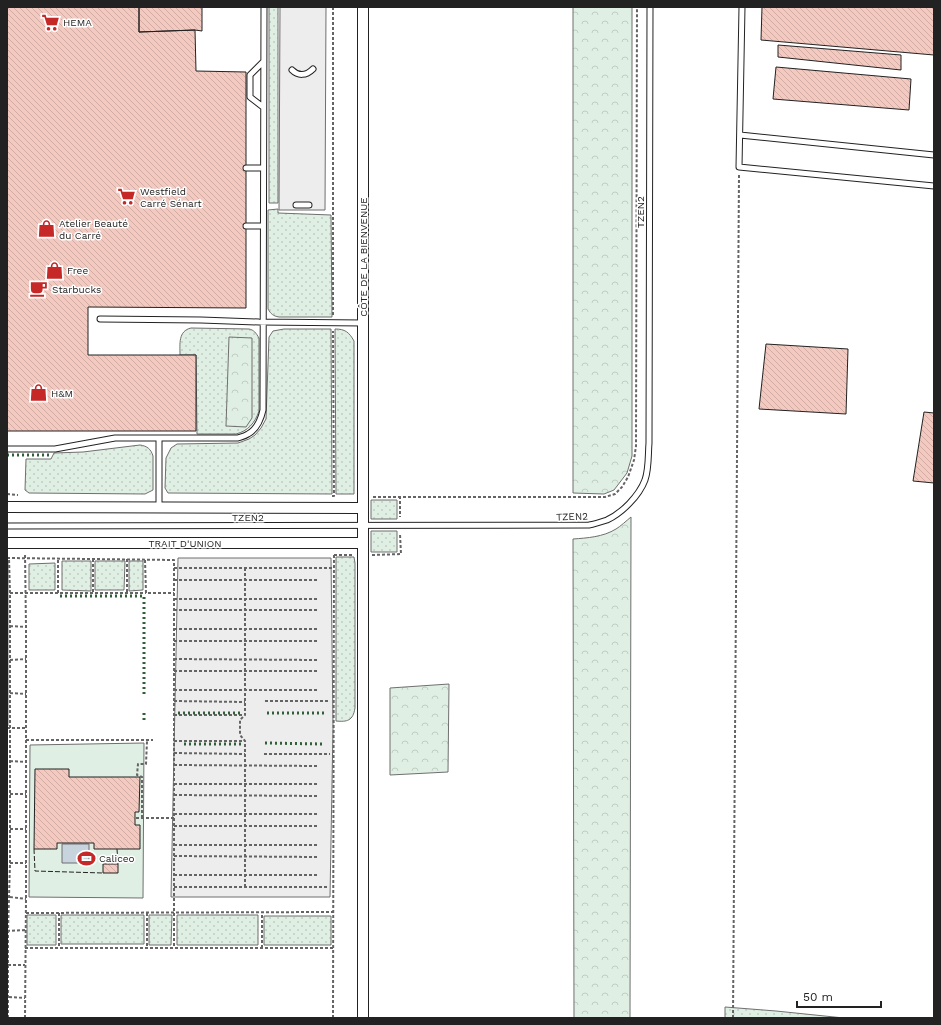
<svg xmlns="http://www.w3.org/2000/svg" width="941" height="1025" viewBox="0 0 941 1025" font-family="'Work Sans',sans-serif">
	<defs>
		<pattern id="grass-dots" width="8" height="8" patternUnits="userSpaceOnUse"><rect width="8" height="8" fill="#e0efe3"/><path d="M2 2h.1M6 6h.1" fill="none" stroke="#c0cdc2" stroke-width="1.8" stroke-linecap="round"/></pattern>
		<pattern id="forest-crowns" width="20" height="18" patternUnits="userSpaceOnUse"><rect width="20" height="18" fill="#e0efe3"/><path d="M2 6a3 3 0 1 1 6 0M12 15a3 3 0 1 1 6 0" fill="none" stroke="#c0cdc2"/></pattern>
		<pattern id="building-back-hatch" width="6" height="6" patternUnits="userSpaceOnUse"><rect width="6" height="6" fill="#f3c9c0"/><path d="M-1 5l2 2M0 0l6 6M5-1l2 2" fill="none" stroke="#d0aca5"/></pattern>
	</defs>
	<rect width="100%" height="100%" fill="#fff"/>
	<path fill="url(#grass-dots)" stroke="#6f6f6f" d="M 269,7 L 278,7 L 278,203 L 269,203 Z
		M 278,209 L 278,213 L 331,215 L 332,317 L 279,317 C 273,316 271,314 268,309 L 268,210 Z
		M 191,328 L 249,329 C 254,330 256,333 259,338 L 259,411 C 255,423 248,431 236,434 L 197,434 L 196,355 L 180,355 C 180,344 178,331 191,328 Z
		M 284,329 L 331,329 L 332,494 L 168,493 L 165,488 L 166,458 L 171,448 L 177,444 L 238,443 L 249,439 L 255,435 L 261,428 L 266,419 L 269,337 L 273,331 Z
		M 335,329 C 345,329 349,332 354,341 L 354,494 L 336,494 Z
		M 140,445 C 147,446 151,449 153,456 L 153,490 L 145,494 L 29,493 L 25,490 L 26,459 L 51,459 L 54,453 L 83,452 Z
		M 371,500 L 397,500 L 397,519 L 371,519 Z
		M 371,531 L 397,531 L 397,552 L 371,552 Z
		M 336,557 L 354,557 L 355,563 L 355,708 C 353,721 347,722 336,721 Z
		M 7,561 L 8,561 L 8,726 L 7,726 Z
		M 62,561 L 91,561 L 91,591 L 62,590 Z
		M 95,561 L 125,561 L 124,590 L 95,590 Z
		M 129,561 L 143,561 L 143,590 L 129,591 Z
		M 55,563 L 55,590 L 29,590 L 29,564 Z
		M 27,915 L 56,915 L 56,945 L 27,945 Z
		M 61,915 L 144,915 L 144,944 L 61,944 Z
		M 149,915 L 172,915 L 171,945 L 149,945 Z
		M 177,915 L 258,915 L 258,945 L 177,945 Z
		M 264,916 L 331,916 L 331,945 L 264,945 Z
		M 725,1007 L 776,1011 L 844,1018 L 725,1018 Z"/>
	<path fill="url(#forest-crowns)" stroke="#6f6f6f" d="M 573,7 L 632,7 L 632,456 L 627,473 L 614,490 L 604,494 L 573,493 Z
		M 229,337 L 252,338 L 252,418 L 246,427 L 226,426 Z
		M 631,517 L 630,1018 L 574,1018 L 573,539 C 587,538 603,537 616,529 C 621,526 626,521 631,517 Z
		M 449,684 L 448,772 L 390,775 L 390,688 Z"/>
	<path fill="#e0efe3" stroke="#6f6f6f" d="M 144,743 L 143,898 L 29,897 L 30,745 Z"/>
	<path fill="#ededed" stroke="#6f6f6f" d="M 280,7 L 326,7 L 325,210 L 279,210 Z
		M 178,558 L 331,558 L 333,728 L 330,897 L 171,897 Z"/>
	<path fill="#c7d3dd" stroke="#6f6f6f" d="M 62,844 L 89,844 L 89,863 L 62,863 Z"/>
	<path fill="url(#building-back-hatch)" stroke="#222" d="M 7,7 L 139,7 L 139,32 L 195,30 L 196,71 L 246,72 L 246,308 L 88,307 L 88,355 L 196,355 L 196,431 L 7,431 Z
		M 139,7 L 202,7 L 202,31 L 195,30 L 139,32 Z
		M 762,7 L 934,7 L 934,55 L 761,40 Z
		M 778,45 L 901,55 L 901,70 L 778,57 Z
		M 776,67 L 911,79 L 909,110 L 773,99 Z
		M 766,344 L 848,349 L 846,414 L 759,409 Z
		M 924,412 L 934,413 L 934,483 L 913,481 Z
		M 35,769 L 69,769 L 69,777 L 140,777 L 139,812 L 135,812 L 135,825 L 140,825 L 140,849 L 94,849 L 94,843 L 57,843 L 57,849 L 34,849 Z
		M 103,864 L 118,864 L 118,873 L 103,873 Z"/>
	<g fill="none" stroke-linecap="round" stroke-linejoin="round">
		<defs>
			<path id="service" d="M 742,7 L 739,167 L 934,186
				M 292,70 C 298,76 306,76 313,69
				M 263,107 L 250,97 L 250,75 L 263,62
				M 740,135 L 934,155
				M 246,168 L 263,168
				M 296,205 L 309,205
				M 246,226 L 263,226
				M 100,319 L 201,320 L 259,322 L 363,323
				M 7,449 L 55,449 L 115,438 L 238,438 C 241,437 245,436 248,434 C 257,429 261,419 263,410 L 264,7
				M 159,507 L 159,438
				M 7,526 L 589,525 C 595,524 601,522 607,520 C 622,513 639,496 645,480 C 649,468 648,455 649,443 L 650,7"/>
			<path id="minor" d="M 7,507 L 362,508
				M 7,543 L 363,543
				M 363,1018 L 363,7"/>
		</defs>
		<use href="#service" stroke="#222" stroke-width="7"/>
		<use href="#minor" stroke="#222" stroke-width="12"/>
		<path stroke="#646464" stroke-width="2" stroke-dasharray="3 2" stroke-linecap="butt" d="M 333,7 L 333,316
			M 7,494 L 18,495
			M 332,496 L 334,496 L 333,331
			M 400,496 L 400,517
			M 373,497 L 605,497 L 615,494 L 622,487 L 628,477 L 634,460 L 636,446 L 637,7
			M 334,555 L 353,555
			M 372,555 L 401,554 L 400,534
			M 7,558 L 174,560 L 174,948
			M 93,559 L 93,593
			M 145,560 L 146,593 L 174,593
			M 174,568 L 334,568
			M 174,580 L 319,580
			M 127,592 L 127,559
			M 10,593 L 146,593
			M 58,593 L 58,559
			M 174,599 L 319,599
			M 174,610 L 319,610
			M 10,626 L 26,627
			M 174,629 L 319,629
			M 174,641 L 318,641
			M 174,659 L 319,660
			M 10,660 L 26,659
			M 174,671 L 318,671
			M 174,690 L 318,690
			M 10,693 L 26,694
			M 174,701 L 245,702
			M 265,701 L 329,701
			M 174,715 L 244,715
			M 7,728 L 26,728
			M 26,740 L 153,740
			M 174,741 L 245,741
			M 174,753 L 245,754
			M 264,754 L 330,754
			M 10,761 L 26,762
			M 174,765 L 319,766
			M 174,784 L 318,784
			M 10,794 L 26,794
			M 174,795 L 319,796
			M 174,814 L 318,814
			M 136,818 L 174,818
			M 142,818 L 142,777 L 137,775 L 138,764 L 146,764 L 147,741
			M 174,826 L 319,826
			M 10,829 L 26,829
			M 174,845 L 318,845
			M 174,856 L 319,857
			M 10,863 L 26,863
			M 174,875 L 319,875
			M 174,887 L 328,887
			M 245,887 L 245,741 L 240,735 L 240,720 L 245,715 L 245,569
			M 10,897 L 26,899
			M 26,913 L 333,912
			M 59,913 L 59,948
			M 147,913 L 147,948
			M 7,931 L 25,930
			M 25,948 L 333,948
			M 262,948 L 262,913
			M 8,965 L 25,965
			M 9,997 L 25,998
			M 8,1018 L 8,931 L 10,863 L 10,593 L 9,558
			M 25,1018 L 26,899 L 26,627 L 25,553
			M 333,1018 L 334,553
			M 733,1018 L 739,175"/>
		<use href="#service" stroke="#fff" stroke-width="5"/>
		<use href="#minor" stroke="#fff" stroke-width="10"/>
		<path stroke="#2f5e38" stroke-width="3" stroke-dasharray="2 3" stroke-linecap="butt" d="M 7,455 L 51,455
			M 60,596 L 144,596 L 144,697
			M 178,713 L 243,713
			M 267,713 L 324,713
			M 144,720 L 144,710
			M 265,743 L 323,744
			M 184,744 L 242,744"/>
		<path stroke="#222" stroke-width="1" stroke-dasharray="5 2" stroke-linecap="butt" d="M 34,849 L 35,871 L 103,873
			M 117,849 L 118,864"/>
	</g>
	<defs>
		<symbol id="supermarket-bare" viewBox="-9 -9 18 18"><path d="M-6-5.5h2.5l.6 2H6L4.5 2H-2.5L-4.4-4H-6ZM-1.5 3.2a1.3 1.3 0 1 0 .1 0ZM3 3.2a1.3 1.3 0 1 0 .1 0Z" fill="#c62828" stroke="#fff" stroke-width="2.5" paint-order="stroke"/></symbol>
		<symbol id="shop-bare" viewBox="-9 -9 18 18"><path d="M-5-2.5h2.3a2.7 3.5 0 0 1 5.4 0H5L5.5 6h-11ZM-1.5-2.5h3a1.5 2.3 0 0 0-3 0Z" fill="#c62828" stroke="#fff" stroke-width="2.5" paint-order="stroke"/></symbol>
		<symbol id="cafe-bare" viewBox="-9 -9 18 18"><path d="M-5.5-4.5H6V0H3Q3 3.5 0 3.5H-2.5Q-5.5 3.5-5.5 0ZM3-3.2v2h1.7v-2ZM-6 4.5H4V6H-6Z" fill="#c62828" stroke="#fff" stroke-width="2.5" paint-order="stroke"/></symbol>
		<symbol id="stadium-bare" viewBox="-9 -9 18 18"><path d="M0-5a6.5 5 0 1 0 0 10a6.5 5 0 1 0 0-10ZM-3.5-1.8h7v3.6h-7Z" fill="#c62828" stroke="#fff" stroke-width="2.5" paint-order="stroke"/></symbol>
	</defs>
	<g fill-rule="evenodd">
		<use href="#supermarket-bare" x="38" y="10" width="25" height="25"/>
		<use href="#supermarket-bare" x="114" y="184" width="25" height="25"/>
		<use href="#shop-bare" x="34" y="216" width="25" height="25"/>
		<use href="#shop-bare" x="42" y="258" width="25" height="25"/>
		<use href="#cafe-bare" x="26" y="276" width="25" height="25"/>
		<use href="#shop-bare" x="26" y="380" width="25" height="25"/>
		<use href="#stadium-bare" x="74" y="846" width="25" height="25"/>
	</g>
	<g text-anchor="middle" stroke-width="3" stroke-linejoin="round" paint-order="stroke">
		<g font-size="10" fill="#222" stroke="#fff" text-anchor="start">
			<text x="63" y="26">HEMA</text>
			<text x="140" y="195">Westfield<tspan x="140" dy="12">Carré Sénart</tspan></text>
			<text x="59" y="227">Atelier Beauté<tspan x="59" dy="12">du Carré</tspan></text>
			<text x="67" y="274">Free</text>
			<text x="52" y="293">Starbucks</text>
			<text x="51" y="397">H&amp;M</text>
			<text x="99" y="862">Caliceo</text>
		</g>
		<g font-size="10" fill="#222" stroke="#fff">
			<text transform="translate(640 212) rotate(-90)" y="4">TZEN2</text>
			<text transform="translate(363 257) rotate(-90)" y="4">CÔTE DE LA BIENVENUE</text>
			<text transform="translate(572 516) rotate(-2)" y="4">TZEN2</text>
			<text x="248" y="521">TZEN2</text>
			<text x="185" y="547">TRAIT D'UNION</text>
		</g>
	</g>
	<rect width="941" height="1025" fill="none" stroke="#222222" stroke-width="16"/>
	<path d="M797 1001v6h84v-6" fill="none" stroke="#222222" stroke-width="2"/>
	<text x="803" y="1001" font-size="12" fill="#222222" stroke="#ffffff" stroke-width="3" paint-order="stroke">50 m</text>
</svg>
